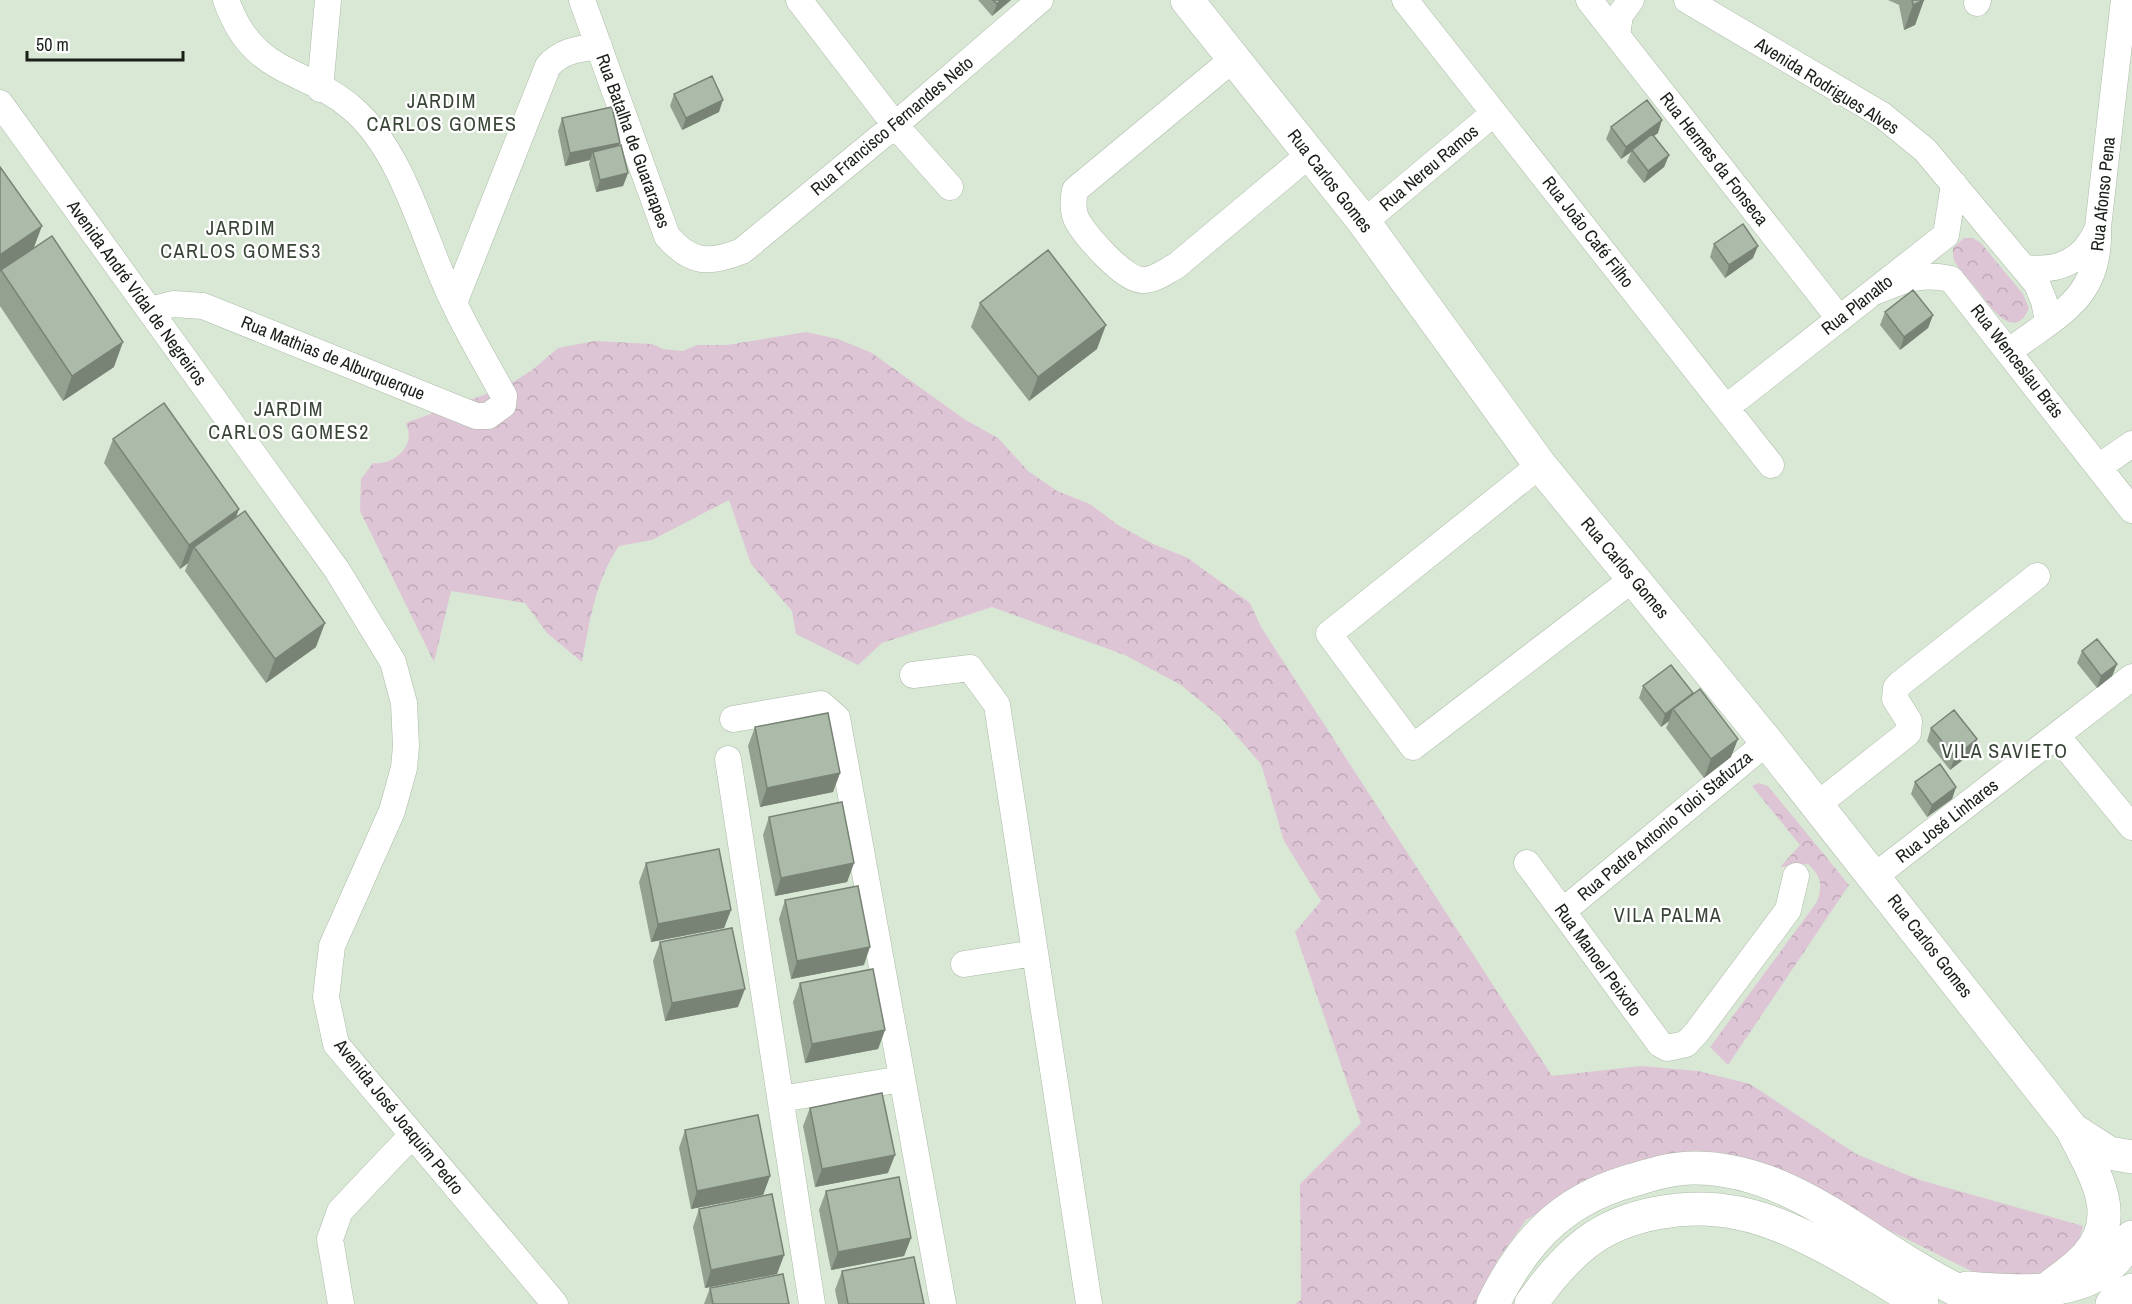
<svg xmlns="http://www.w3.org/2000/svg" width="2132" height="1304" viewBox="0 0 2132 1304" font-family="'Archivo Narrow',sans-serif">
	<defs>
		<pattern id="forest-crowns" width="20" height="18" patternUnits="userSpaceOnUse" patternTransform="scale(1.5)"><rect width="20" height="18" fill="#dec5d6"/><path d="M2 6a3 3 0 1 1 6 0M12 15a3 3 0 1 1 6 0" fill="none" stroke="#bea9b7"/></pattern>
	</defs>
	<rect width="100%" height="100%" fill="#d8e8d5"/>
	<path fill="url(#forest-crowns)" d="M 1964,238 L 1973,238 L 1981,243 L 2023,294 L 2029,308 C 2014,345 1988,303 1976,288 C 1969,280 1960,271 1955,262 C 1953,258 1953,253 1953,248 Z
		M 806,332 L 838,339 L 872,353 L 964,419 L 998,438 L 1028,471 L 1057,491 L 1090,504 L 1118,525 L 1153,544 L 1186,557 L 1250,603 L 1261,627 L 1552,1076 L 1641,1066 L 1698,1071 L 1750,1084 L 1856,1154 L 1920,1180 L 2083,1226 L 2078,1244 L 2049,1274 L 2008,1284 L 1973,1272 L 1746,1159 L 1585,1185 L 1526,1220 L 1497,1261 L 1481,1304 L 1295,1304 L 1301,1300 L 1300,1184 L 1361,1123 L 1295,932 L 1321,901 L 1284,841 L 1261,764 L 1220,717 L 1181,685 L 1125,655 L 992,607 L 882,643 L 858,665 L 796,634 L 792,611 L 751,564 L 729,500 L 652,540 L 619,546 C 595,581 590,621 582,662 L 547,633 L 525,603 L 451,591 L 434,662 L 360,511 L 361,479 L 373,463 C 394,466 417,445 406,424 L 408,422 L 503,388 L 531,371 L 558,348 L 595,341 L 652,344 L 663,349 L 683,351 L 697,345 L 727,345 Z
		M 1759,783 L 1768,786 L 1849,885 L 1728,1065 L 1710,1047 L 1817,902 C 1823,885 1821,876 1808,864 L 1780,867 L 1800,845 L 1752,786 Z"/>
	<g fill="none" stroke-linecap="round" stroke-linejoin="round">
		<defs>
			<path id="minor" d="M 582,0 L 667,236 C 691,264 709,264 742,251 L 895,125 L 1040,0
				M 799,0 L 895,125 L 950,187
				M 1405,0 L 1771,465
				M 1589,0 L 1839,318
				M 1687,0 L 1882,115 L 1925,150 L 2037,284 L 2044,301 L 2048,321
				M 1977,3 L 1978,0
				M 1617,35 L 1620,15 L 1631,0
				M 1233,59 L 1075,190 C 1073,200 1072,212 1078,222 C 1087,237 1124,280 1142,280 C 1154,281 1166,271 1176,266 L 1310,154
				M 320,89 L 328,0
				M 0,103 L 337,570 L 393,662 L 404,703 L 406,746 L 404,768 L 392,811 L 332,946 L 326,997 L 336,1044 L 555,1304
				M 1364,222 L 1494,113
				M 2025,268 C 2059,272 2083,261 2097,230
				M 1872,293 C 1902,281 1918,272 1951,279 L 2132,510
				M 454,303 L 548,66 C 562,50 579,49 599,46
				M 150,310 L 173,304 L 203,306 L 476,416 L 488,416 L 503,405 L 504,396 C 487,365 469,335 454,303 C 424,243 405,154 353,109 C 302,65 254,78 226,0
				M 2010,351 C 2060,312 2101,299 2098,227 L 2124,0
				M 1727,407 L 1946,235 L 1954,184
				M 1540,465 L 1329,634 L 1413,747 L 1634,578
				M 2099,467 L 2132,444
				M 913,675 L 970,668 L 997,705 L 1089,1304
				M 733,719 L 821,704 L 837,718 L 943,1304
				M 2057,736 L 2132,827
				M 728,759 L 812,1304
				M 1817,805 L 1908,733 L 1909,721 L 1895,699 L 1896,688 L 1901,683 L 2037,576
				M 1527,863 L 1660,1044 L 1667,1048 L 1686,1044 L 1697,1032 L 1788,910 L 1796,876
				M 1875,876 L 2132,677
				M 1563,911 L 1767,742
				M 964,964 L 1035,953
				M 781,1099 L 902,1079
				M 341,1304 L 330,1239 L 340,1211 L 412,1135"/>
			<path id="major" d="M 1187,0 L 1364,222 L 1540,465 L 1767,742 L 2072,1129 C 2092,1171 2125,1215 2086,1257 C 2075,1270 2059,1279 2046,1290
				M 2072,1129 L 2109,1153 L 2132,1157
				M 1967,1288 C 2012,1292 2083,1298 2116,1259 C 2122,1252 2127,1244 2132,1237
				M 1493,1304 C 1523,1243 1560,1202 1626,1182 C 1648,1176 1670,1168 1693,1168 C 1792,1167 1868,1246 1951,1287 C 1964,1294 1979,1298 1993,1304
				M 1531,1304 C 1547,1281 1564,1260 1586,1243 C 1626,1212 1690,1203 1738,1213 C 1797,1224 1870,1273 1922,1304
				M 2112,1304 L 2132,1290"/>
		</defs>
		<use href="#minor" stroke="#acbba8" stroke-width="27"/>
		<use href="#major" stroke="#acbba8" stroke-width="34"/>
		<use href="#minor" stroke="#fff" stroke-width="26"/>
		<use href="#major" stroke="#fff" stroke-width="33"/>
	</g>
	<path fill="#94a191" d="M 978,0 L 1011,0 L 992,16 Z
		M 1888,0 L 1924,0 L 1915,25 L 1904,30 L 1899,5 Z
		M 674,94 L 719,112 L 682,130 L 670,106 Z
		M 562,118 L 619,145 L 628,173 L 623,186 L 596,192 L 589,164 L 590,160 L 565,166 L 558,131 Z
		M 1611,127 L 1658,133 L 1654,136 L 1669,155 L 1664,167 L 1644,183 L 1627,162 L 1631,152 L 1621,159 L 1606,139 Z
		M 0,167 L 33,248 L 114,367 L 63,401 L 0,306 Z
		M 1714,244 L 1753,258 L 1725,278 L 1710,257 Z
		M 980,303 L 1097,349 L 1029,401 L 971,327 Z
		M 1885,312 L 1933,315 L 1928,328 L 1900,350 L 1880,325 Z
		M 113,439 L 239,509 L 236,517 L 316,647 L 266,683 L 185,571 L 188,563 L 180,569 L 104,463 Z
		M 2082,651 L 2117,664 L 2112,676 L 2097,688 L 2077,663 Z
		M 1643,686 L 1731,757 L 1704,778 L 1666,728 L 1669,721 L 1661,727 L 1639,698 Z
		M 755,727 L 840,773 L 833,792 L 760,807 L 748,746 Z
		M 1931,728 L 1973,752 L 1950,770 L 1927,741 Z
		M 1915,782 L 1956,787 L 1952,799 L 1927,817 L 1911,794 Z
		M 769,817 L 854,863 L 847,882 L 775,896 L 763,835 Z
		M 646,863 L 731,910 L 724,928 L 651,942 L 639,882 Z
		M 785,900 L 864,965 L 791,979 L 779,919 Z
		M 660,942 L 738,1007 L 665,1021 L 653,961 Z
		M 800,983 L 885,1030 L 878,1049 L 805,1063 L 793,1002 Z
		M 810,1108 L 888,1173 L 815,1187 L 803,1126 Z
		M 685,1130 L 770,1176 L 763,1195 L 691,1209 L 679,1148 Z
		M 826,1191 L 911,1238 L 904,1256 L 831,1270 L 819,1210 Z
		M 699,1209 L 784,1255 L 777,1274 L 705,1288 L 693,1227 Z
		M 842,1271 L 924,1304 L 838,1304 L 835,1290 Z
		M 710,1288 L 789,1304 L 704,1304 Z"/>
	<path fill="#788376" d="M 1001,0 L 1011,0 L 992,16 L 997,4 Z
		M 1924,0 L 1915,25 L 1904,30 L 1913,5 Z
		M 723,100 L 719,112 L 682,130 L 686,118 Z
		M 1662,120 L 1658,133 L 1633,151 L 1632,150 L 1631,152 L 1621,159 L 1626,147 Z
		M 620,143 L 615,155 L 593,152 L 590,160 L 565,166 L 570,153 Z
		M 1669,155 L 1664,167 L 1644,183 L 1648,171 Z
		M 628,173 L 623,186 L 596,192 L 600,180 Z
		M 42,226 L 33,250 L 1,270 L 0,272 L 0,255 Z
		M 1758,246 L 1753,258 L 1725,278 L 1729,265 Z
		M 1933,315 L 1928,328 L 1900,350 L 1904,337 Z
		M 1106,325 L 1097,349 L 1029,401 L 1038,377 Z
		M 123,342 L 114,367 L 63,401 L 72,376 Z
		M 239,509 L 230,533 L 194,547 L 188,563 L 180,569 L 189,545 Z
		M 325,623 L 316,647 L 266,683 L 275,659 Z
		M 2117,664 L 2112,676 L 2097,688 L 2101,676 Z
		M 1693,693 L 1673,709 L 1669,721 L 1661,727 L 1665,714 Z
		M 1738,739 L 1731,757 L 1704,778 L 1711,759 Z
		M 1977,739 L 1973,752 L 1950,770 L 1955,757 Z
		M 840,773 L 833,792 L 760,807 L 767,788 Z
		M 1956,787 L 1952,799 L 1927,817 L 1932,805 Z
		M 854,863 L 847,882 L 775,896 L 781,878 Z
		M 731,910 L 724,928 L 651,942 L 658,924 Z
		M 870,947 L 864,965 L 791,979 L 797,961 Z
		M 745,989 L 738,1007 L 665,1021 L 672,1003 Z
		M 885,1030 L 878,1049 L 805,1063 L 812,1044 Z
		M 895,1155 L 888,1173 L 815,1187 L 822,1169 Z
		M 770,1176 L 763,1195 L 691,1209 L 697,1191 Z
		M 911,1238 L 904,1256 L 831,1270 L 838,1252 Z
		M 784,1255 L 777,1274 L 705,1288 L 711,1270 Z"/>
	<path fill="#acbba9" stroke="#788376" stroke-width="1.5" d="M 993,0 L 1001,0 L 997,4 Z
		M 1912,0 L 1924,0 L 1913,5 Z
		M 712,76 L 723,100 L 686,118 L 674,94 Z
		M 1647,100 L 1662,120 L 1626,147 L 1611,127 Z
		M 612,107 L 620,143 L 570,153 L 562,118 Z
		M 1652,134 L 1669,155 L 1648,171 L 1632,150 Z
		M 621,145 L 628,173 L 600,180 L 593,152 Z
		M 0,167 L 42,226 L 0,255 Z
		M 1743,224 L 1758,246 L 1729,265 L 1714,244 Z
		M 52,236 L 123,342 L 72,376 L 1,270 Z
		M 1048,250 L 1106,325 L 1038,377 L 980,303 Z
		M 1913,290 L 1933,315 L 1904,337 L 1885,312 Z
		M 164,403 L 239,509 L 189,545 L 113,439 Z
		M 245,511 L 325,623 L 275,659 L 194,547 Z
		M 2097,639 L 2117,664 L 2101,676 L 2082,651 Z
		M 1671,665 L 1693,693 L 1665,714 L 1643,686 Z
		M 1700,689 L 1738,739 L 1711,759 L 1673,709 Z
		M 1954,710 L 1977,739 L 1955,757 L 1931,728 Z
		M 828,713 L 840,773 L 767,788 L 755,727 Z
		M 1940,764 L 1956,787 L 1932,805 L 1915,782 Z
		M 842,802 L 854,863 L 781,878 L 769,817 Z
		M 719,849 L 731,910 L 658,924 L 646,863 Z
		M 858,886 L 870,947 L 797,961 L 785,900 Z
		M 732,928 L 745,989 L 672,1003 L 660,942 Z
		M 873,969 L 885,1030 L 812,1044 L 800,983 Z
		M 882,1093 L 895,1155 L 822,1169 L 810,1108 Z
		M 758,1115 L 770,1176 L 697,1191 L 685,1130 Z
		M 899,1177 L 911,1238 L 838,1252 L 826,1191 Z
		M 772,1194 L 784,1255 L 711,1270 L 699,1209 Z
		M 914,1257 L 924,1304 L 848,1304 L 842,1271 Z
		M 783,1274 L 789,1304 L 713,1304 L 710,1288 Z"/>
	<g text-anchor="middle" stroke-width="4.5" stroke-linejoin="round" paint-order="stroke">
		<g font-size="18" fill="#1a2019" stroke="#fff">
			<text transform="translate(1827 86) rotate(32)" y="6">Avenida Rodrigues Alves</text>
			<text transform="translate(892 126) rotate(-40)" y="6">Rua Francisco Fernandes Neto</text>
			<text transform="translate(633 141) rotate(70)" y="6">Rua Batalha de Guararapes</text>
			<text transform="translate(1714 159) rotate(52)" y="6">Rua Hermes da Fonseca</text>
			<text transform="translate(1429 168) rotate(-40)" y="6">Rua Nereu Ramos</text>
			<text transform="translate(1330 181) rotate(52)" y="6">Rua Carlos Gomes</text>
			<text transform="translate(2103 194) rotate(-84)" y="6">Rua Afonso Pena</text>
			<text transform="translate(1588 232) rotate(52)" y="6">Rua João Café Filho</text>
			<text transform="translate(137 293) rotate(54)" y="6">Avenida André Vidal de Negreiros</text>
			<text transform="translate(1857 305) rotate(-38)" y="6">Rua Planalto</text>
			<text transform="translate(333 358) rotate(22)" y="6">Rua Mathias de Alburquerque</text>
			<text transform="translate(2017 361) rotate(52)" y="6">Rua Wenceslau Brás</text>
			<text transform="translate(1625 568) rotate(50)" y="6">Rua Carlos Gomes</text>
			<text transform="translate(1947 821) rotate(-38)" y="6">Rua José Linhares</text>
			<text transform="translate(1665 826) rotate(-40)" y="6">Rua Padre Antonio Toloi Stafuzza</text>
			<text transform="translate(1930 946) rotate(52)" y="6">Rua Carlos Gomes</text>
			<text transform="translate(1598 960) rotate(54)" y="6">Rua Manoel Peixoto</text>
			<text transform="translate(399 1117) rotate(51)" y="6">Avenida José Joaquim Pedro</text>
		</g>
		<g font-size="20" letter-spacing="1.5" fill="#394637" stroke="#fff">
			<text x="442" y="108">JARDIM<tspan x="442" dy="23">CARLOS GOMES</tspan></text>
			<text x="241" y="235">JARDIM<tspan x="241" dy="23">CARLOS GOMES3</tspan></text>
			<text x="289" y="416">JARDIM<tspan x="289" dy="23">CARLOS GOMES2</tspan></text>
			<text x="2005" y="758">VILA SAVIETO</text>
			<text x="1668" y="922">VILA PALMA</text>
		</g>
	</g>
	<path d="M27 51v9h156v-9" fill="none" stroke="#1a2019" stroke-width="3"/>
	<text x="36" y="51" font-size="18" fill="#1a2019" stroke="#ffffff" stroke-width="4.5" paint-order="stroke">50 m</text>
</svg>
